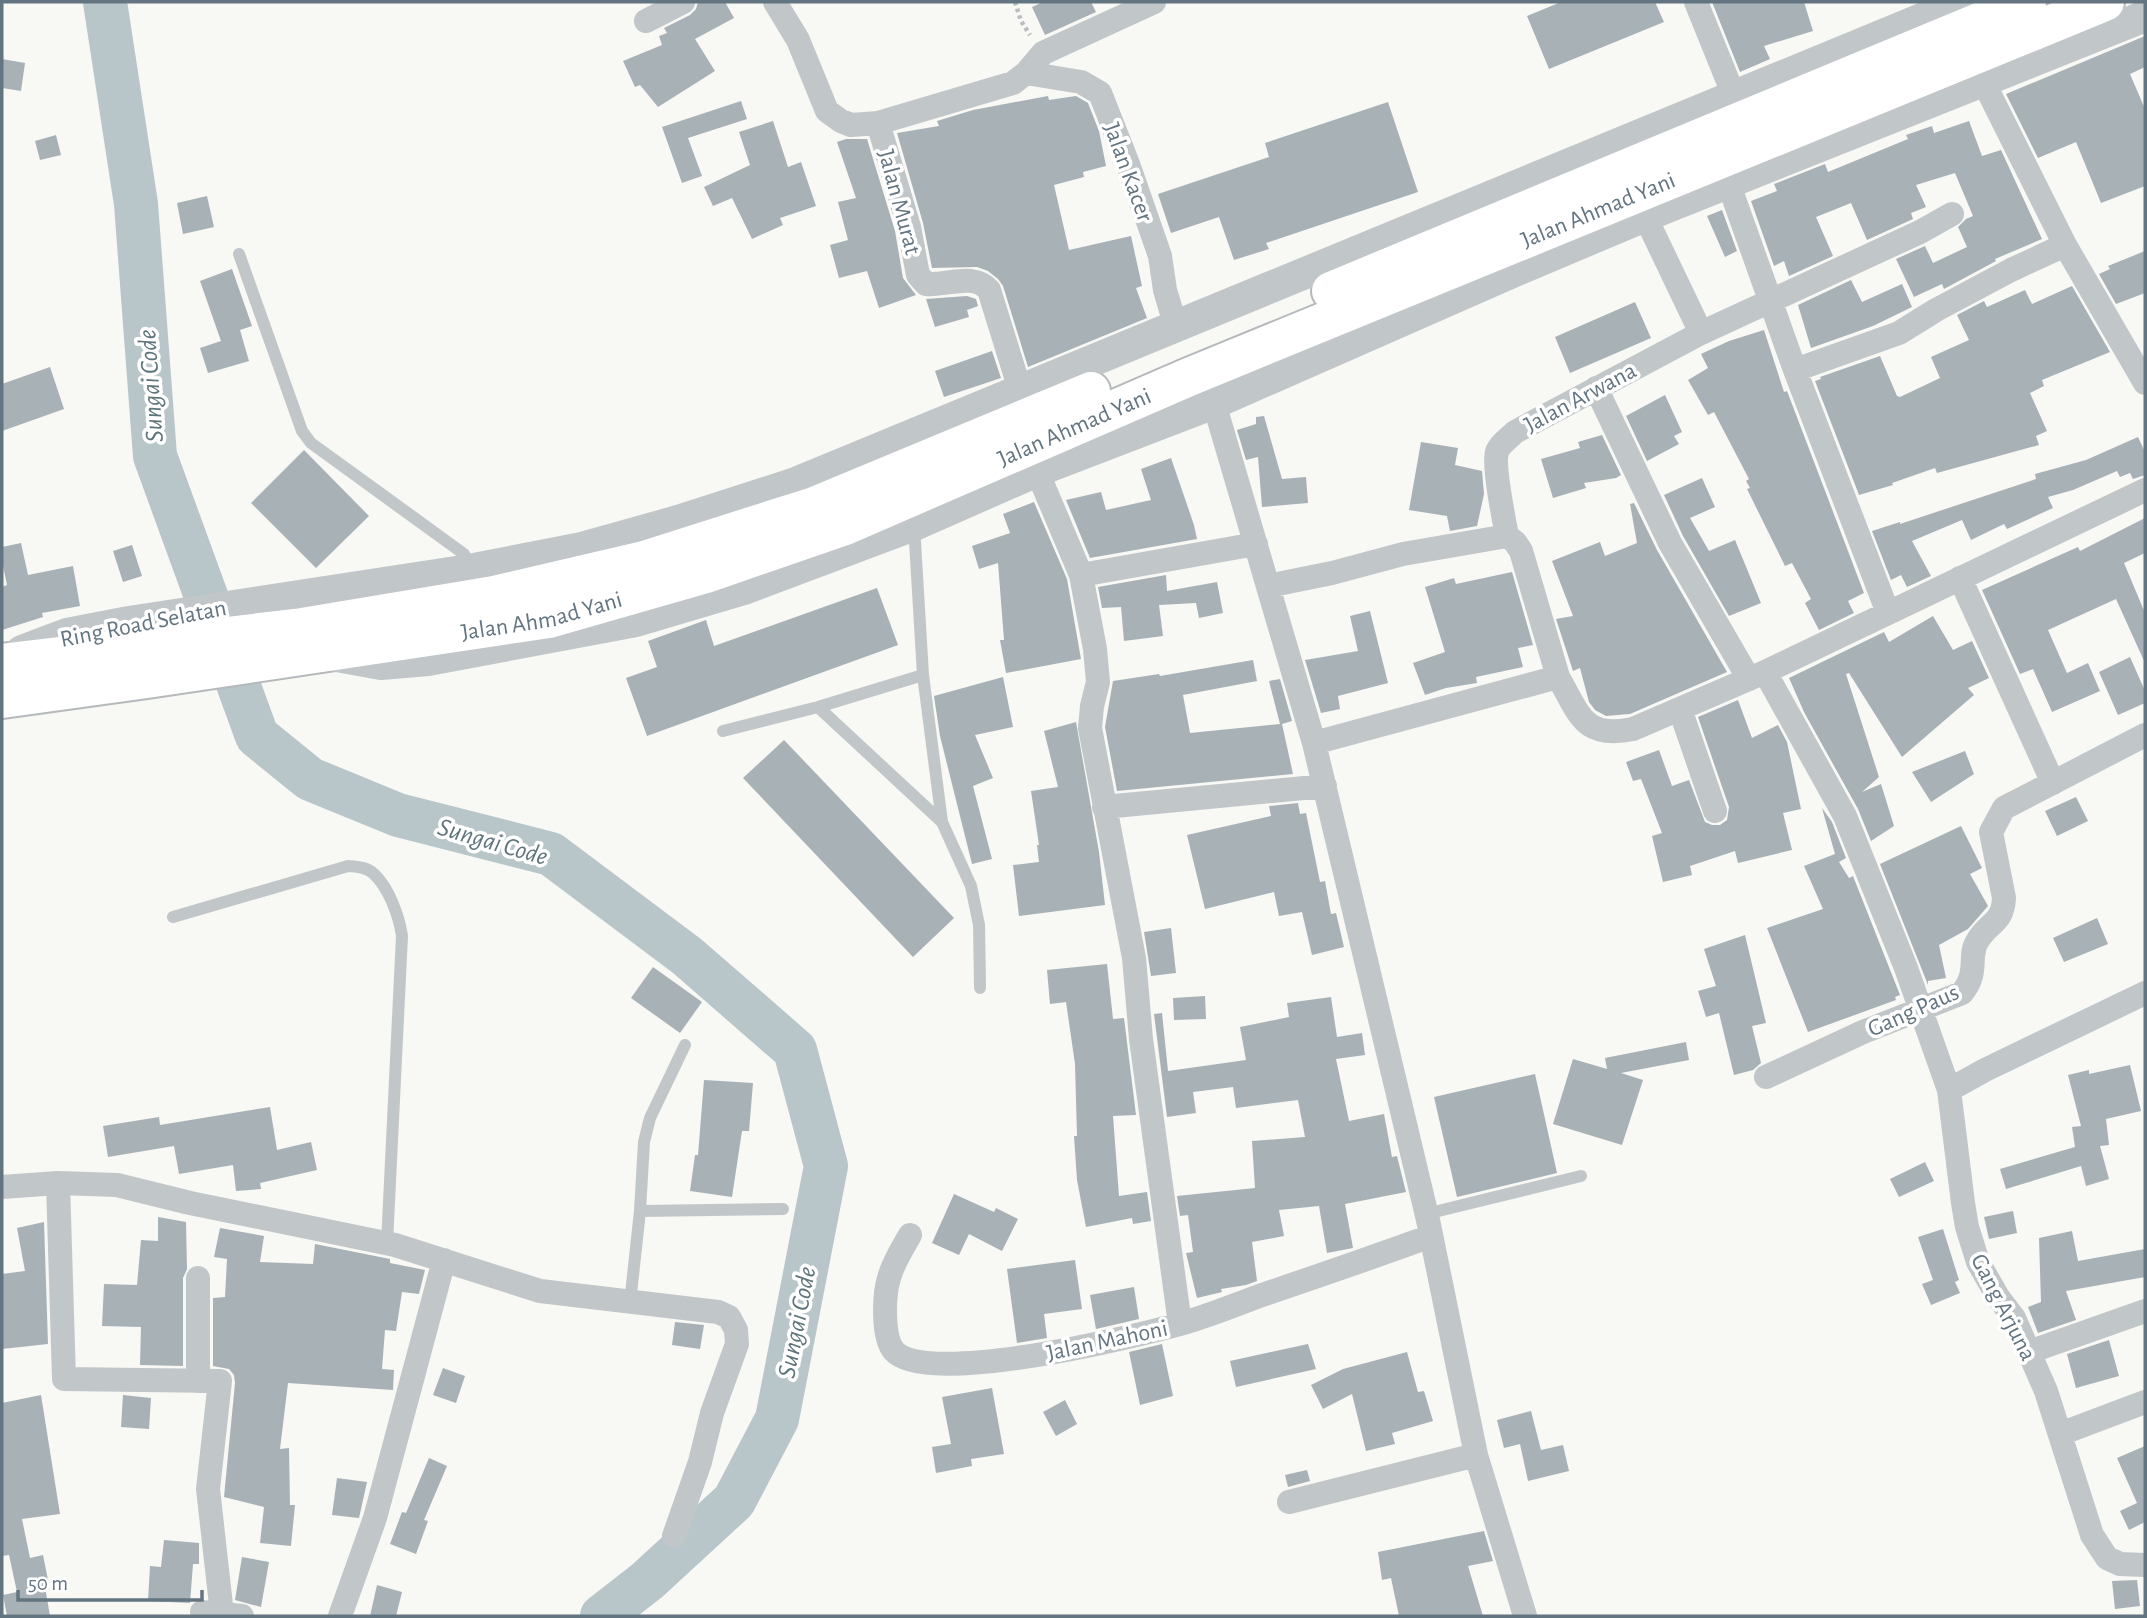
<svg xmlns="http://www.w3.org/2000/svg" width="2147" height="1618" viewBox="0 0 2147 1618" font-family="'Alegreya Sans',sans-serif">
	<rect width="100%" height="100%" fill="#f8f8f5"/>
	<g fill="none" stroke-linecap="round" stroke-linejoin="round">
		<path stroke="#b8c5c9" stroke-width="44" d="M 105,2 L 136,204 L 155,456 L 257,736 L 310,779 L 398,815 L 551,854 L 687,956 L 795,1050 L 826,1166 L 777,1419 L 734,1501 L 647,1581 L 602,1616"/>
	</g>
	<path fill="#a8b1b6" d="M 698,2 L 725,2 L 734,18 L 695,39 L 715,71 L 658,107 L 640,85 L 635,87 L 623,61 L 662,45 L 659,36 L 667,33 L 664,28 L 690,15 L 696,9 Z
		M 1043,2 L 1091,2 L 1096,12 L 1045,35 L 1032,7 Z
		M 1561,2 L 1655,2 L 1664,22 L 1549,69 L 1527,16 Z
		M 1712,2 L 1804,2 L 1813,31 L 1764,46 L 1770,59 L 1740,72 Z
		M 2145,36 L 2145,67 L 2130,74 L 2145,109 L 2145,186 L 2101,203 L 2076,142 L 2038,158 L 2006,94 Z
		M 2,59 L 25,63 L 21,91 L 2,88 Z
		M 1048,96 L 1049,100 L 1076,96 L 1088,103 L 1099,131 L 1106,166 L 1083,172 L 1084,177 L 1054,185 L 1069,250 L 1131,236 L 1142,286 L 1136,288 L 1147,318 L 1028,367 L 1003,286 L 998,279 L 988,271 L 977,267 L 932,268 L 923,223 L 897,133 L 939,126 L 937,121 L 973,110 Z
		M 741,101 L 747,119 L 688,138 L 702,176 L 682,183 L 662,127 Z
		M 1388,102 L 1418,192 L 1266,243 L 1269,249 L 1234,260 L 1219,217 L 1171,233 L 1158,194 L 1269,157 L 1265,143 Z
		M 773,121 L 788,167 L 801,162 L 816,206 L 780,218 L 783,225 L 752,239 L 732,198 L 713,206 L 704,187 L 750,165 L 739,132 Z
		M 1969,121 L 1982,156 L 2001,150 L 2042,239 L 1995,259 L 1996,261 L 1944,289 L 1942,284 L 1914,297 L 1896,259 L 1925,246 L 1933,263 L 1967,247 L 1958,227 L 1966,219 L 1973,216 L 1955,173 L 1916,185 L 1926,207 L 1911,213 L 1913,219 L 1867,240 L 1851,203 L 1816,217 L 1833,256 L 1789,276 L 1784,261 L 1774,266 L 1751,201 L 1777,191 L 1774,184 L 1825,164 L 1828,172 L 1908,139 L 1906,135 L 1932,126 L 1934,133 Z
		M 56,135 L 61,155 L 40,160 L 35,141 Z
		M 846,139 L 867,139 L 895,231 L 903,278 L 916,295 L 879,308 L 867,271 L 839,278 L 830,245 L 848,240 L 838,202 L 856,198 L 837,142 Z
		M 207,196 L 214,227 L 183,234 L 177,203 Z
		M 1722,210 L 1737,251 L 1725,257 L 1707,216 Z
		M 2145,251 L 2145,293 L 2116,304 L 2099,274 L 2110,269 L 2108,266 Z
		M 232,269 L 252,326 L 240,330 L 249,361 L 208,373 L 200,348 L 221,341 L 200,281 Z
		M 1851,280 L 1862,302 L 1902,284 L 1912,307 L 1873,326 L 1811,348 L 1798,305 Z
		M 2072,286 L 2110,352 L 2042,380 L 2044,386 L 2030,393 L 2047,431 L 2036,436 L 2039,445 L 1937,473 L 1935,468 L 1892,483 L 1893,485 L 1859,495 L 1815,381 L 1821,379 L 1820,377 L 1880,356 L 1897,396 L 1900,397 L 1940,378 L 1931,357 L 1969,340 L 1957,315 L 1984,301 L 1987,307 L 2025,290 L 2032,304 Z
		M 967,296 L 976,299 L 978,306 L 967,310 L 969,317 L 935,327 L 926,299 Z
		M 1635,302 L 1651,338 L 1570,373 L 1555,337 Z
		M 1764,330 L 1784,392 L 1787,391 L 1864,593 L 1848,601 L 1854,613 L 1819,630 L 1805,603 L 1811,599 L 1792,563 L 1785,566 L 1747,489 L 1750,488 L 1746,481 L 1749,479 L 1714,412 L 1708,415 L 1688,380 L 1708,368 L 1701,354 L 1729,341 Z
		M 992,351 L 1001,378 L 944,397 L 935,371 Z
		M 50,367 L 64,409 L 2,431 L 2,384 Z
		M 1665,395 L 1682,432 L 1674,436 L 1679,444 L 1647,461 L 1626,416 Z
		M 1264,416 L 1282,479 L 1306,477 L 1308,503 L 1262,507 L 1258,457 L 1246,460 L 1237,430 L 1256,424 L 1256,417 Z
		M 1602,435 L 1621,475 L 1616,478 L 1584,483 L 1586,488 L 1553,498 L 1541,459 L 1580,448 L 1578,442 Z
		M 2138,437 L 2145,452 L 2145,475 L 2133,479 L 2130,473 L 2120,477 L 2117,471 L 2073,490 L 2048,497 L 2053,508 L 2007,529 L 2004,524 L 1971,540 L 1962,520 L 1912,541 L 1931,576 L 1907,587 L 1901,575 L 1891,580 L 1872,531 L 1900,522 L 1900,524 L 2036,479 L 2035,474 L 2086,460 Z
		M 1421,442 L 1458,448 L 1455,465 L 1482,471 L 1484,494 L 1477,526 L 1450,531 L 1447,516 L 1409,510 Z
		M 304,450 L 369,516 L 316,568 L 251,503 Z
		M 1171,458 L 1194,525 L 1197,539 L 1090,558 L 1066,500 L 1101,492 L 1106,510 L 1151,500 L 1141,469 Z
		M 1702,478 L 1715,507 L 1690,518 L 1709,551 L 1735,540 L 1761,603 L 1729,616 L 1683,536 L 1664,495 Z
		M 1034,502 L 1067,579 L 1081,659 L 1006,673 L 1000,640 L 1004,640 L 998,563 L 979,569 L 972,546 L 1010,533 L 1003,514 Z
		M 1634,503 L 1657,550 L 1727,672 L 1630,714 L 1606,716 L 1595,710 L 1589,702 L 1580,668 L 1573,671 L 1556,619 L 1573,616 L 1552,561 L 1600,542 L 1605,556 L 1637,543 L 1630,504 Z
		M 2145,518 L 2145,553 L 2124,563 L 2145,613 L 2145,663 L 2116,599 L 2048,630 L 2067,673 L 2088,663 L 2100,691 L 2052,712 L 2033,669 L 2020,674 L 1982,590 L 2078,547 L 2080,551 Z
		M 21,543 L 28,575 L 73,566 L 80,606 L 42,613 L 43,617 L 2,630 L 2,587 L 7,585 L 2,561 L 2,547 Z
		M 132,545 L 142,576 L 123,582 L 113,551 Z
		M 1512,572 L 1533,645 L 1518,648 L 1523,667 L 1476,677 L 1477,683 L 1446,688 L 1425,695 L 1413,663 L 1445,652 L 1425,587 L 1454,578 L 1456,584 Z
		M 1166,575 L 1167,591 L 1217,582 L 1223,613 L 1199,618 L 1196,603 L 1159,605 L 1163,636 L 1124,641 L 1121,607 L 1102,608 L 1098,587 Z
		M 877,588 L 898,645 L 647,736 L 626,678 L 657,667 L 648,641 L 706,620 L 714,646 Z
		M 1370,611 L 1388,683 L 1338,696 L 1340,709 L 1321,713 L 1305,660 L 1358,651 L 1350,616 Z
		M 1933,616 L 1953,650 L 1972,641 L 1989,678 L 1968,688 L 1974,695 L 1902,757 L 1849,673 L 1846,674 L 1879,777 L 1862,792 L 1881,784 L 1894,826 L 1871,841 L 1858,809 L 1804,712 L 1789,678 L 1884,632 L 1889,642 Z
		M 2130,657 L 2145,691 L 2145,703 L 2118,715 L 2099,672 Z
		M 1253,660 L 1257,681 L 1183,695 L 1190,733 L 1280,724 L 1269,681 L 1280,679 L 1292,721 L 1282,724 L 1293,774 L 1117,791 L 1105,727 L 1113,681 L 1159,674 L 1160,676 Z
		M 1003,677 L 1013,727 L 975,735 L 993,778 L 973,786 L 992,859 L 972,864 L 940,736 L 934,696 Z
		M 1738,700 L 1752,738 L 1778,725 L 1787,742 L 1801,809 L 1783,813 L 1792,850 L 1738,863 L 1735,851 L 1690,866 L 1692,875 L 1663,882 L 1652,836 L 1662,833 L 1641,779 L 1633,781 L 1626,762 L 1659,750 L 1672,786 L 1689,780 L 1705,822 L 1712,825 L 1720,825 L 1727,820 L 1729,807 L 1698,717 Z
		M 1076,722 L 1099,852 L 1105,905 L 1019,916 L 1013,865 L 1039,862 L 1037,845 L 1039,845 L 1031,791 L 1058,787 L 1044,731 Z
		M 784,740 L 954,918 L 913,957 L 743,778 Z
		M 1965,751 L 1974,774 L 1931,802 L 1912,772 Z
		M 2076,797 L 2088,821 L 2057,836 L 2045,811 Z
		M 1298,803 L 1300,814 L 1306,813 L 1320,882 L 1325,881 L 1331,914 L 1336,913 L 1344,947 L 1312,955 L 1302,912 L 1279,916 L 1274,892 L 1205,909 L 1187,835 L 1271,816 L 1269,806 Z
		M 1822,808 L 1832,822 L 1846,858 L 1839,862 L 1849,878 L 1853,876 L 1900,995 L 1895,997 L 1896,1000 L 1808,1032 L 1767,928 L 1823,909 L 1804,866 L 1835,854 Z
		M 1961,826 L 1982,868 L 1970,874 L 1988,906 L 1968,929 L 1939,945 L 1946,978 L 1928,981 L 1928,985 L 1880,864 Z
		M 2097,918 L 2108,944 L 2064,962 L 2053,938 Z
		M 1171,928 L 1176,973 L 1151,976 L 1144,932 Z
		M 1745,935 L 1766,1023 L 1752,1026 L 1761,1063 L 1753,1070 L 1734,1075 L 1719,1013 L 1706,1017 L 1698,991 L 1716,986 L 1704,949 Z
		M 1107,964 L 1113,1019 L 1124,1018 L 1136,1115 L 1113,1116 L 1119,1196 L 1147,1192 L 1151,1221 L 1133,1224 L 1132,1218 L 1086,1227 L 1077,1180 L 1074,1136 L 1077,1136 L 1075,1064 L 1066,1002 L 1050,1004 L 1047,970 Z
		M 653,967 L 702,1002 L 680,1033 L 631,998 Z
		M 1205,996 L 1206,1019 L 1174,1020 L 1173,998 Z
		M 1331,997 L 1337,1037 L 1362,1033 L 1365,1055 L 1336,1059 L 1349,1121 L 1384,1114 L 1392,1157 L 1397,1156 L 1406,1192 L 1345,1204 L 1353,1248 L 1327,1253 L 1319,1206 L 1279,1210 L 1284,1236 L 1252,1242 L 1257,1281 L 1246,1285 L 1221,1289 L 1222,1292 L 1197,1298 L 1186,1253 L 1193,1252 L 1188,1215 L 1180,1216 L 1177,1196 L 1255,1188 L 1252,1141 L 1305,1137 L 1298,1100 L 1236,1108 L 1233,1087 L 1193,1092 L 1196,1113 L 1167,1117 L 1154,1014 L 1162,1013 L 1168,1071 L 1246,1060 L 1240,1027 L 1289,1017 L 1287,1003 Z
		M 1686,1042 L 1689,1060 L 1621,1073 L 1643,1080 L 1622,1145 L 1553,1124 L 1573,1059 L 1607,1069 L 1605,1058 Z
		M 2130,1065 L 2141,1111 L 2106,1119 L 2109,1145 L 2100,1146 L 2109,1179 L 2086,1186 L 2081,1166 L 2006,1189 L 2000,1169 L 2075,1147 L 2072,1127 L 2081,1126 L 2068,1075 L 2089,1070 L 2089,1074 Z
		M 1535,1074 L 1557,1173 L 1457,1197 L 1434,1097 Z
		M 704,1080 L 753,1083 L 749,1131 L 742,1131 L 732,1197 L 690,1191 L 695,1155 L 698,1155 Z
		M 270,1107 L 277,1150 L 311,1142 L 317,1170 L 260,1183 L 261,1189 L 236,1191 L 233,1165 L 179,1174 L 174,1146 L 108,1157 L 103,1126 L 159,1117 L 160,1125 Z
		M 1925,1162 L 1934,1181 L 1899,1197 L 1890,1179 Z
		M 954,1194 L 994,1212 L 996,1208 L 1018,1219 L 1002,1251 L 969,1234 L 959,1255 L 932,1243 Z
		M 2013,1211 L 2017,1233 L 1989,1239 L 1984,1217 Z
		M 158,1217 L 186,1222 L 187,1269 L 183,1278 L 183,1366 L 140,1365 L 141,1327 L 102,1326 L 104,1284 L 137,1285 L 141,1240 L 158,1241 Z
		M 44,1222 L 48,1344 L 2,1349 L 2,1274 L 25,1271 L 17,1228 Z
		M 220,1228 L 264,1236 L 260,1262 L 313,1264 L 315,1244 L 390,1259 L 390,1263 L 425,1270 L 419,1294 L 402,1292 L 396,1331 L 385,1330 L 382,1369 L 394,1370 L 393,1390 L 288,1383 L 280,1449 L 289,1448 L 290,1505 L 295,1505 L 291,1546 L 260,1543 L 264,1507 L 224,1497 L 235,1383 L 234,1375 L 229,1369 L 213,1366 L 213,1298 L 225,1297 L 227,1259 L 214,1257 Z
		M 1943,1229 L 1959,1280 L 1955,1282 L 1960,1293 L 1931,1305 L 1922,1284 L 1933,1280 L 1918,1237 Z
		M 2072,1231 L 2078,1261 L 2145,1249 L 2145,1277 L 2066,1291 L 2076,1320 L 2038,1333 L 2028,1307 L 2041,1302 L 2039,1238 Z
		M 1075,1260 L 1082,1309 L 1044,1314 L 1047,1338 L 1017,1343 L 1007,1269 Z
		M 1134,1287 L 1139,1319 L 1096,1329 L 1090,1295 Z
		M 675,1322 L 704,1325 L 700,1349 L 672,1345 Z
		M 2109,1340 L 2119,1376 L 2076,1388 L 2067,1354 Z
		M 1162,1344 L 1173,1396 L 1140,1405 L 1129,1352 Z
		M 1308,1344 L 1316,1369 L 1236,1387 L 1230,1361 Z
		M 1407,1352 L 1418,1392 L 1424,1391 L 1433,1421 L 1392,1433 L 1395,1444 L 1366,1451 L 1352,1394 L 1323,1409 L 1311,1385 L 1343,1369 Z
		M 443,1368 L 465,1376 L 456,1403 L 433,1395 Z
		M 992,1388 L 1004,1454 L 971,1459 L 972,1466 L 936,1473 L 932,1447 L 951,1444 L 942,1397 Z
		M 41,1395 L 60,1514 L 22,1519 L 30,1558 L 43,1555 L 48,1580 L 44,1581 L 50,1616 L 7,1616 L 3,1595 L 17,1592 L 9,1555 L 2,1556 L 2,1403 Z
		M 123,1395 L 151,1398 L 149,1429 L 121,1427 Z
		M 1065,1400 L 1077,1424 L 1056,1436 L 1043,1412 Z
		M 1531,1411 L 1541,1450 L 1563,1445 L 1569,1471 L 1528,1481 L 1520,1444 L 1504,1448 L 1497,1420 Z
		M 2145,1446 L 2145,1522 L 2129,1530 L 2120,1511 L 2137,1503 L 2117,1458 Z
		M 429,1458 L 447,1466 L 424,1520 L 428,1521 L 416,1554 L 390,1544 L 402,1512 L 406,1513 Z
		M 1307,1470 L 1310,1481 L 1288,1487 L 1285,1475 Z
		M 337,1478 L 367,1482 L 359,1518 L 332,1515 Z
		M 1484,1531 L 1493,1561 L 1468,1566 L 1483,1616 L 1399,1616 L 1391,1578 L 1382,1580 L 1378,1552 Z
		M 164,1540 L 199,1543 L 199,1564 L 193,1564 L 190,1603 L 148,1601 L 150,1566 L 161,1567 Z
		M 242,1557 L 269,1562 L 261,1607 L 235,1600 Z
		M 2137,1580 L 2140,1606 L 2115,1609 L 2112,1581 Z
		M 377,1585 L 402,1592 L 396,1616 L 370,1616 Z"/>
	<g fill="none" stroke-linecap="round" stroke-linejoin="round">
		<defs>
			<g id="trunk">
				<path d="M 1331,291 L 2027,2"/>
				<path d="M 2,663 L 302,627 L 494,595 L 644,560 L 814,506 L 1091,391"/>
				<path id="s1" d="M 2,699 L 147,679 L 549,619 L 706,574 L 845,526 L 1189,377 L 2105,2"/>
			</g>
		</defs>
		<use href="#trunk" stroke="#b5b9bc" stroke-width="42"/>
		<path stroke="#b9bdc0" stroke-width="4.5" stroke-dasharray="3.5 3.5" stroke-linecap="butt" d="M 1015,2 L 1021,21 L 1030,35"/>
		<path stroke="#c1c6c9" stroke-width="12" d="M 239,254 L 302,431 L 311,443 L 464,554 L 469,569
			M 914,525 L 923,675 L 942,822 L 971,886 L 979,925 L 980,988
			M 818,707 L 942,822
			M 723,731 L 818,707 L 923,675
			M 173,917 L 348,866 C 358,867 367,867 374,874 C 389,888 399,916 402,936 L 387,1243
			M 640,1211 L 783,1209
			M 1426,1214 L 1581,1176
			M 630,1303 L 640,1211 L 644,1142 L 650,1118 L 685,1045"/>
		<path stroke="#c1c6c9" stroke-width="24" d="M 775,2 L 798,40 L 827,111 L 841,121 L 851,125 L 878,123 L 909,227 L 918,275 L 926,284 C 947,286 973,272 989,290 L 1020,390
			M 1696,2 L 1734,96
			M 646,21 L 683,2
			M 1026,73 L 1081,82 L 1100,93 L 1128,164 L 1160,256 L 1165,290 L 1176,327
			M 1983,81 L 2065,245 L 2145,383
			M 878,123 L 1013,83 L 1026,73 L 1043,53 L 1154,2
			M 1728,182 L 1795,370 L 1888,613
			M 1645,216 L 1701,333
			M 1795,370 L 1899,333 L 1936,310 L 2011,270 L 2065,245
			M 1596,388 L 1670,543 L 1749,679
			M 1214,403 L 1314,743
			M 1037,471 L 1081,575 L 1095,649 L 1098,682 L 1092,706 L 1090,728 L 1134,958 L 1141,1039 L 1180,1324
			M 1081,575 L 1256,544
			M 1960,578 L 2053,783
			M 1268,586 L 1332,573 L 1403,554 L 1507,536
			M 1765,672 L 1845,816 L 1906,968 L 1949,1090 L 1963,1203 L 1967,1227 L 1978,1262 L 1998,1297 L 2014,1318 L 2046,1391 L 2092,1535 L 2107,1558 L 2120,1564 L 2145,1565
			M 1558,677 L 1521,551 L 1515,542 L 1507,536 C 1504,520 1493,466 1497,452 C 1499,445 1510,437 1515,432 L 1701,333 L 1920,232 L 1952,214
			M 1680,709 L 1715,811
			M 1104,807 L 1325,786
			M 1766,1077 L 1863,1032 L 1962,993 C 1980,971 1967,956 1978,940 C 1989,922 2003,923 2004,898 L 1991,832 L 2004,808 L 2145,735
			M 1949,1090 L 1985,1070 L 2145,993
			M 58,1183 L 64,1379 L 220,1381 L 208,1489 L 222,1614
			M 2,1187 L 58,1183 L 117,1185 L 190,1203 L 395,1245 L 540,1291 L 718,1312 L 729,1317 L 736,1330 L 737,1344 L 712,1413 L 700,1462 L 674,1536
			M 910,1235 C 902,1249 893,1263 889,1278 C 884,1294 882,1337 894,1351 C 927,1387 1133,1337 1180,1324 C 1209,1316 1237,1304 1265,1294 C 1321,1275 1376,1256 1431,1236
			M 2029,1352 L 2145,1311
			M 198,1381 L 198,1278
			M 2060,1434 L 2145,1402
			M 1289,1502 L 1476,1455
			M 202,1612 L 242,1616
			M 340,1616 L 375,1518 L 444,1260
			M 1525,1616 L 1476,1455 L 1428,1220 L 1314,743 L 1558,677 C 1580,715 1583,739 1633,729 L 1765,672 L 2145,490"/>
		<path stroke="#c1c6c9" stroke-width="32" d="M 22,651 L 67,634 L 129,622 L 469,570 L 582,548 L 678,521 L 793,484 L 1963,2
			M 337,656 L 381,664 L 428,660 L 636,621 L 744,589 L 914,525 L 1037,471 L 1214,403 L 1524,267 L 1645,216 L 2145,16"/>
		<use href="#trunk" stroke="#fff" stroke-width="38"/>
	</g>
	<g text-anchor="middle" stroke-width="7" stroke-linejoin="round" paint-order="stroke">
		<g font-size="24" fill="#637580" stroke="#fff">
			<text transform="translate(1129 172) rotate(70)" y="8">Jalan Kacer</text>
			<text transform="translate(900 202) rotate(75)" y="8">Jalan Murat</text>
			<text dy="8" stroke="none"><textPath href="#s1" startOffset="1680">Jalan Ahmad Yani</textPath></text>
			<text transform="translate(1580 397) rotate(-28)" y="8">Jalan Arwana</text>
			<text dy="8" stroke="none"><textPath href="#s1" startOffset="1113">Jalan Ahmad Yani</textPath></text>
			<text dy="8" stroke="none"><textPath href="#s1" startOffset="546">Jalan Ahmad Yani</textPath></text>
			<text transform="translate(143 623) rotate(-11)" y="8">Ring Road Selatan</text>
			<text transform="translate(1913 1010) rotate(-24)" y="8">Gang Paus</text>
			<text transform="translate(2004 1307) rotate(63)" y="8">Gang Arjuna</text>
			<text transform="translate(1107 1340) rotate(-12)" y="8">Jalan Mahoni</text>
		</g>
		<g font-size="26" font-style="italic" fill="#5e747b" stroke="#fff">
			<text transform="translate(150 386) rotate(-94)" y="9">Sungai Code</text>
			<text transform="translate(493 841) rotate(16)" y="9">Sungai Code</text>
			<text transform="translate(796 1322) rotate(-79)" y="9">Sungai Code</text>
		</g>
	</g>
	<rect width="2147" height="1618" fill="none" stroke="#637580" stroke-width="7"/>
	<path d="M18 1590v10h184v-10" fill="none" stroke="#637580" stroke-width="3.5"/>
	<text x="28" y="1590" font-size="21" fill="#637580" stroke="#ffffff" stroke-width="5" paint-order="stroke">50 m</text>
</svg>
